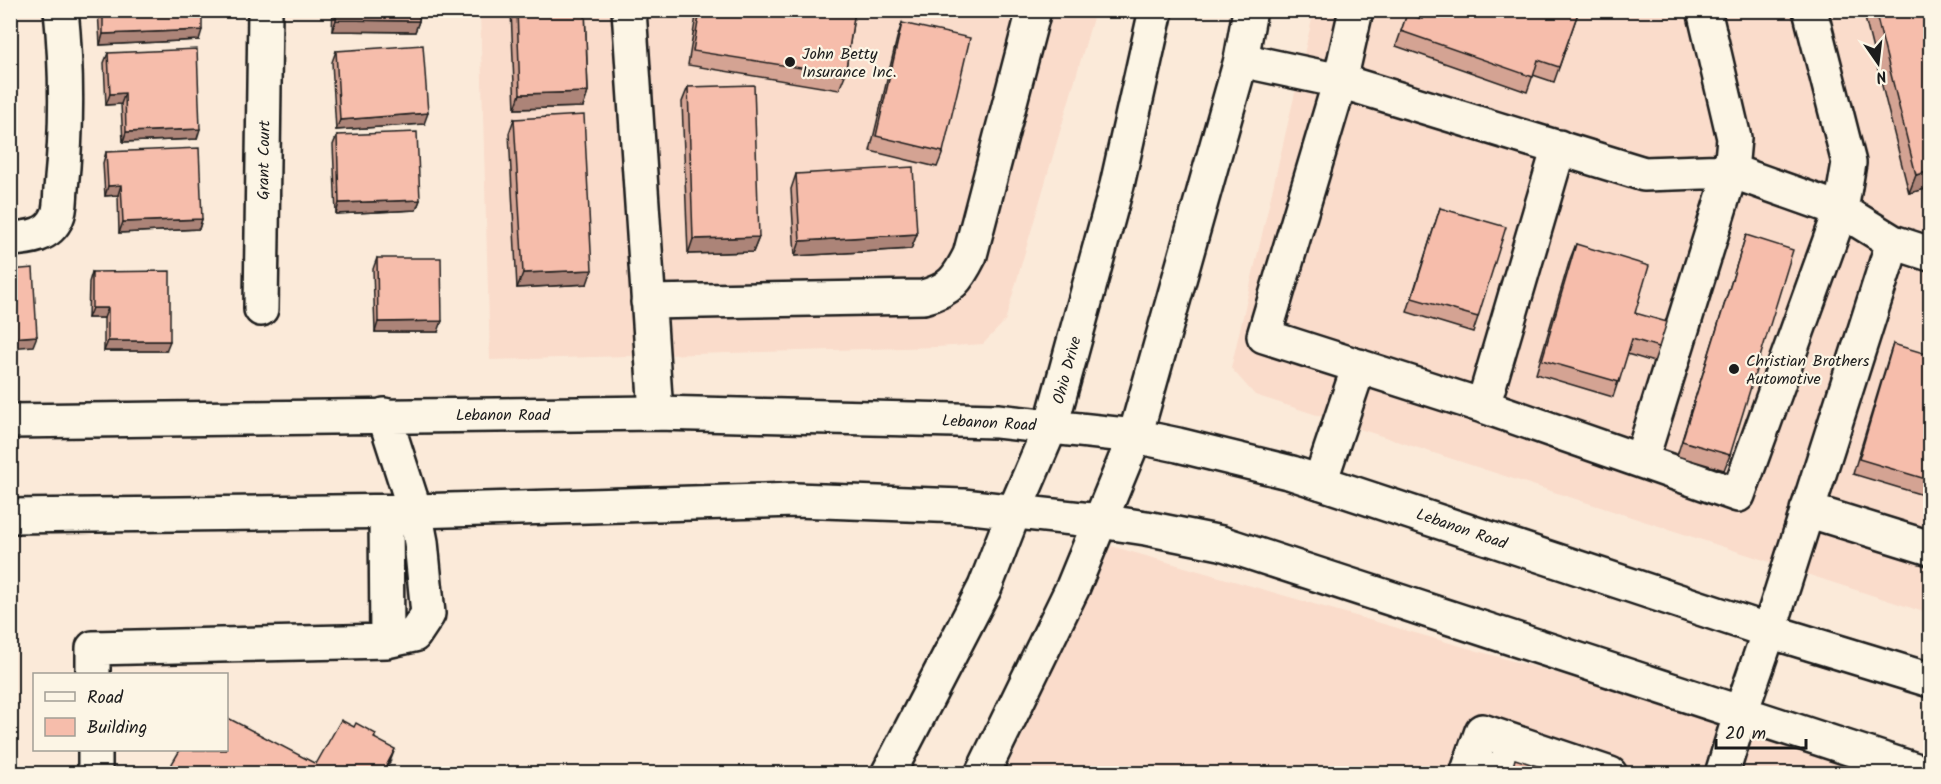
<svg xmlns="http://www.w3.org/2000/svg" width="1941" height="784" viewBox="0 0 1941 784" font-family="Kalam,sans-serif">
	<rect width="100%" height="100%" fill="#fbead9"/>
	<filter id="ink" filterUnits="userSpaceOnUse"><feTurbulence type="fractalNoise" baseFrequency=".0167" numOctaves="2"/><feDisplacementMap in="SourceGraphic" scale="12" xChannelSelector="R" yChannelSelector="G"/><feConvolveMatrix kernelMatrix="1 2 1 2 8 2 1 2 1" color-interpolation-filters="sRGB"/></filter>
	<g filter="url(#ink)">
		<path fill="#fadccb" d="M 480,11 L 1095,11 L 1005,321 L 983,344 L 937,347 L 490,360 Z
			M 1314,11 L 1930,11 L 1930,614 L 1255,395 L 1231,368 Z
			M 1111,546 L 1905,773 L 1004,774 Z"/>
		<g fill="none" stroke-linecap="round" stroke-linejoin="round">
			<defs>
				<path id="minor" d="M 629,10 L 656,413
					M 1356,10 L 1340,81 L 1264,336 L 1483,406 L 1641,461 L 1731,171 L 1734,138 L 1704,10
					M 1241,60 L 1340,81 L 1644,174 L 1731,171 L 1841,210 L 1893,242 L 1930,254
					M 10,239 C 29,238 49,236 57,217 C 61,209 60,197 61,189 C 67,131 67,69 61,10
					M 648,302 L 923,297 C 951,290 958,279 970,255 L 1034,10
					M 261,309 L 265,10
					M 1483,406 L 1559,147
					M 1641,461 L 1738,495 L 1841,210 L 1849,163 L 1810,10
					M 1320,482 L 1359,366
					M 1807,510 L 1930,548
					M 386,512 L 387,641
					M 1769,631 L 1893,242
					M 93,674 L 93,648 L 387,641 L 414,635 L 428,614 L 421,542 L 415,511
					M 95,750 L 95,774
					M 1467,774 L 1482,731 L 1610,774
					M 1499,774 L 1502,766 L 1525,774
					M 1722,774 L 1741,712"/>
				<path id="major" d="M 384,415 L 415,511
					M 10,421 L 656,413 L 997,421 L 1135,436 L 1178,445 L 1292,473 L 1769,631 L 1930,680
					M 10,516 L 415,511 L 795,500 L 963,506 L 1100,521 L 1146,528 L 1221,543 L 1928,774
					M 1741,712 L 1769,631
					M 888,774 L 985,587 L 1014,512 L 1051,426 L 1117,185 L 1156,10
					M 982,774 L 1073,587 L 1135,436 L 1241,60 L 1250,10"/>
			</defs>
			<use href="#minor" stroke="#1c1c1c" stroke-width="38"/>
			<use href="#major" stroke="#1c1c1c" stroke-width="38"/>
			<use href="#minor" stroke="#fcf5e5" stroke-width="33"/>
			<use href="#major" stroke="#fcf5e5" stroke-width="33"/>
		</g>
		<path fill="#d4a393" stroke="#1c1c1c" stroke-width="1.5" d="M 98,10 L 202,10 L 199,40 L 100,45 Z
			M 333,10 L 419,10 L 419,21 L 415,32 L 332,31 Z
			M 511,10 L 585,10 L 588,92 L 583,107 L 515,109 Z
			M 697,10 L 855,10 L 845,75 L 839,90 L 688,65 Z
			M 1579,10 L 1554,82 L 1533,75 L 1527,92 L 1396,46 L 1407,14 L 1421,19 Z
			M 1863,10 L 1930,10 L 1930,188 L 1909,193 Z
			M 902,23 L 943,152 L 937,167 L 870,151 L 897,38 Z
			M 336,51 L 424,124 L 336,130 L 332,62 Z
			M 108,53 L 197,139 L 123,142 L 121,104 L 106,105 L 104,63 Z
			M 688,87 L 759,237 L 753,252 L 688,254 L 682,102 Z
			M 514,119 L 587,284 L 517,288 L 509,133 Z
			M 337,135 L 420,200 L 416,210 L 336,214 L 333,145 Z
			M 106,152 L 202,219 L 199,229 L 119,233 L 118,195 L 105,196 L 103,163 Z
			M 796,174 L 917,234 L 911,249 L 795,256 L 791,189 Z
			M 1440,208 L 1478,317 L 1473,332 L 1407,312 Z
			M 1746,235 L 1730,455 L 1724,470 L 1677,456 Z
			M 1576,244 L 1635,313 L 1659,347 L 1654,362 L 1627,354 L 1613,397 L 1536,374 L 1570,259 Z
			M 377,258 L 438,332 L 375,332 L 373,269 Z
			M 92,272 L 166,351 L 104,351 L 104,318 L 88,318 L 89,282 Z
			M 1893,344 L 1930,474 L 1923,495 L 1853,474 L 1888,359 Z
			M 375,738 L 388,767 L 385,774 L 168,774 L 170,767 L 316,764 Z"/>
		<path fill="#ac8478" stroke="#1c1c1c" stroke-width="1.5" d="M 336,20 L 419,21 L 415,32 L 332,31 Z
			M 202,30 L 199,40 L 100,45 L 103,34 Z
			M 588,92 L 583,107 L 515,109 L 520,94 Z
			M 125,93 L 121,104 L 106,105 L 110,94 Z
			M 428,113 L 424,124 L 336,130 L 340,120 Z
			M 200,129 L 197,139 L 123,142 L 126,132 Z
			M 1930,171 L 1930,188 L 1909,193 L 1916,175 Z
			M 121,185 L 118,195 L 105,196 L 108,186 Z
			M 420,200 L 416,210 L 336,214 L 339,203 Z
			M 202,219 L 199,229 L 119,233 L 123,222 Z
			M 917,234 L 911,249 L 795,256 L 800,241 Z
			M 759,237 L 753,252 L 688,254 L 693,239 Z
			M 592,270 L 587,284 L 517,288 L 523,273 Z
			M 92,308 L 108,308 L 104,318 L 88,318 Z
			M 442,321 L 438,332 L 375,332 L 378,322 Z
			M 37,336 L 33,346 L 10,348 L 10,338 Z
			M 108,341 L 170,341 L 166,351 L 104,351 Z
			M 395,749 L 388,767 L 385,774 L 382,774 Z"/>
		<path fill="#f6bdab" stroke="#1c1c1c" stroke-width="1.5" d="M 103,10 L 202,10 L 202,30 L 103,34 Z
			M 336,10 L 419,10 L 419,21 L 336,20 Z
			M 517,10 L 585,10 L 588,92 L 520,94 Z
			M 700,10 L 855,10 L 845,75 L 693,51 Z
			M 1425,10 L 1579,10 L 1559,67 L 1538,60 L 1533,77 L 1401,31 L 1407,14 L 1422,19 Z
			M 1875,10 L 1930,10 L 1930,171 L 1916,175 Z
			M 902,23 L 970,38 L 943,152 L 876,136 Z
			M 423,45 L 428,113 L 340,120 L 336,51 Z
			M 197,49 L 200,129 L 126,132 L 125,93 L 110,94 L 108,53 Z
			M 754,85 L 759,237 L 693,239 L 688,87 Z
			M 584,115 L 592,270 L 523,273 L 514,119 Z
			M 417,132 L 420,200 L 339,203 L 337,135 Z
			M 199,148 L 202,219 L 123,222 L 121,185 L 108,186 L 106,152 Z
			M 913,167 L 917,234 L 800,241 L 796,174 Z
			M 1440,208 L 1506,227 L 1478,317 L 1412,298 Z
			M 1746,235 L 1793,250 L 1730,455 L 1682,441 Z
			M 1576,244 L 1649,266 L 1635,313 L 1667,322 L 1659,347 L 1632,339 L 1619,382 L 1542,360 Z
			M 377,258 L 441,258 L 442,321 L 378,322 Z
			M 33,268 L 37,336 L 10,338 L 10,270 Z
			M 170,271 L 170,341 L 108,341 L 108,308 L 92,308 L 92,272 Z
			M 1893,344 L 1930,355 L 1930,474 L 1929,480 L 1859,459 Z
			M 226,717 L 316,764 L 341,720 L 354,727 L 356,723 L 376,734 L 374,738 L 395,749 L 382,774 L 182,774 L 170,767 L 180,750 L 226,750 Z
			M 1515,759 L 1562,774 L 1511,774 Z"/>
	</g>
	<g fill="#1c1c1c" stroke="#fcf5e5" stroke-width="2">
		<circle cx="790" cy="62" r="6"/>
		<circle cx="1734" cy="369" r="6"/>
	</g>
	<g text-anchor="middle" stroke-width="4.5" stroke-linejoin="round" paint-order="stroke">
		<g font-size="16" fill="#1c1c1c" stroke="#fcf5e5" text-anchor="start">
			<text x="802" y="59">John Betty<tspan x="802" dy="18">Insurance Inc.</tspan></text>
			<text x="1746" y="366">Christian Brothers<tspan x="1746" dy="18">Automotive</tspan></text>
		</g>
		<g font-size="16" fill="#1c1c1c" stroke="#fcf5e5">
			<text transform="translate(263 160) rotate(-89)" y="6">Grant Court</text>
			<text transform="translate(1066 370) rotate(-75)" y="6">Ohio Drive</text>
			<text x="503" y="420">Lebanon Road</text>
			<text transform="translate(989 422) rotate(3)" y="6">Lebanon Road</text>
			<text transform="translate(1462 528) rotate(19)" y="6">Lebanon Road</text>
		</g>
	</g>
	<rect width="1941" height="784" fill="none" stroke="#fcf5e5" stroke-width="36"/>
	<rect x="18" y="18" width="1905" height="748" fill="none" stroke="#1c1c1c" stroke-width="2" filter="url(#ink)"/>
	<rect x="33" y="673" width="195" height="78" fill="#fcf5e5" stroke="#a29e95" stroke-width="1.5"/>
	<rect x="45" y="692" width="30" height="9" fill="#fcf5e5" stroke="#a29e95" stroke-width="1.5"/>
	<text x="87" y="703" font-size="18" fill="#1c1c1c">Road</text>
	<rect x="45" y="718" width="30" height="18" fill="#f6bdab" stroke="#a29e95" stroke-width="1.5"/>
	<text x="87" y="733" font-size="18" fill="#1c1c1c">Building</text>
	<g transform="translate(1878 63) rotate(166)" stroke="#fcf5e5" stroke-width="4.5" paint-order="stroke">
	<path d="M0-4.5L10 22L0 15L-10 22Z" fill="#1c1c1c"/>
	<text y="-9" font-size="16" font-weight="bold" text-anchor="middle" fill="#1c1c1c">N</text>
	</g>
	<path d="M1716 739v9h90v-9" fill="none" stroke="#1c1c1c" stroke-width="3"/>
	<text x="1725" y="739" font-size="18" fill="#1c1c1c" stroke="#fcf5e5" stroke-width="4.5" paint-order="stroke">20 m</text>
</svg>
